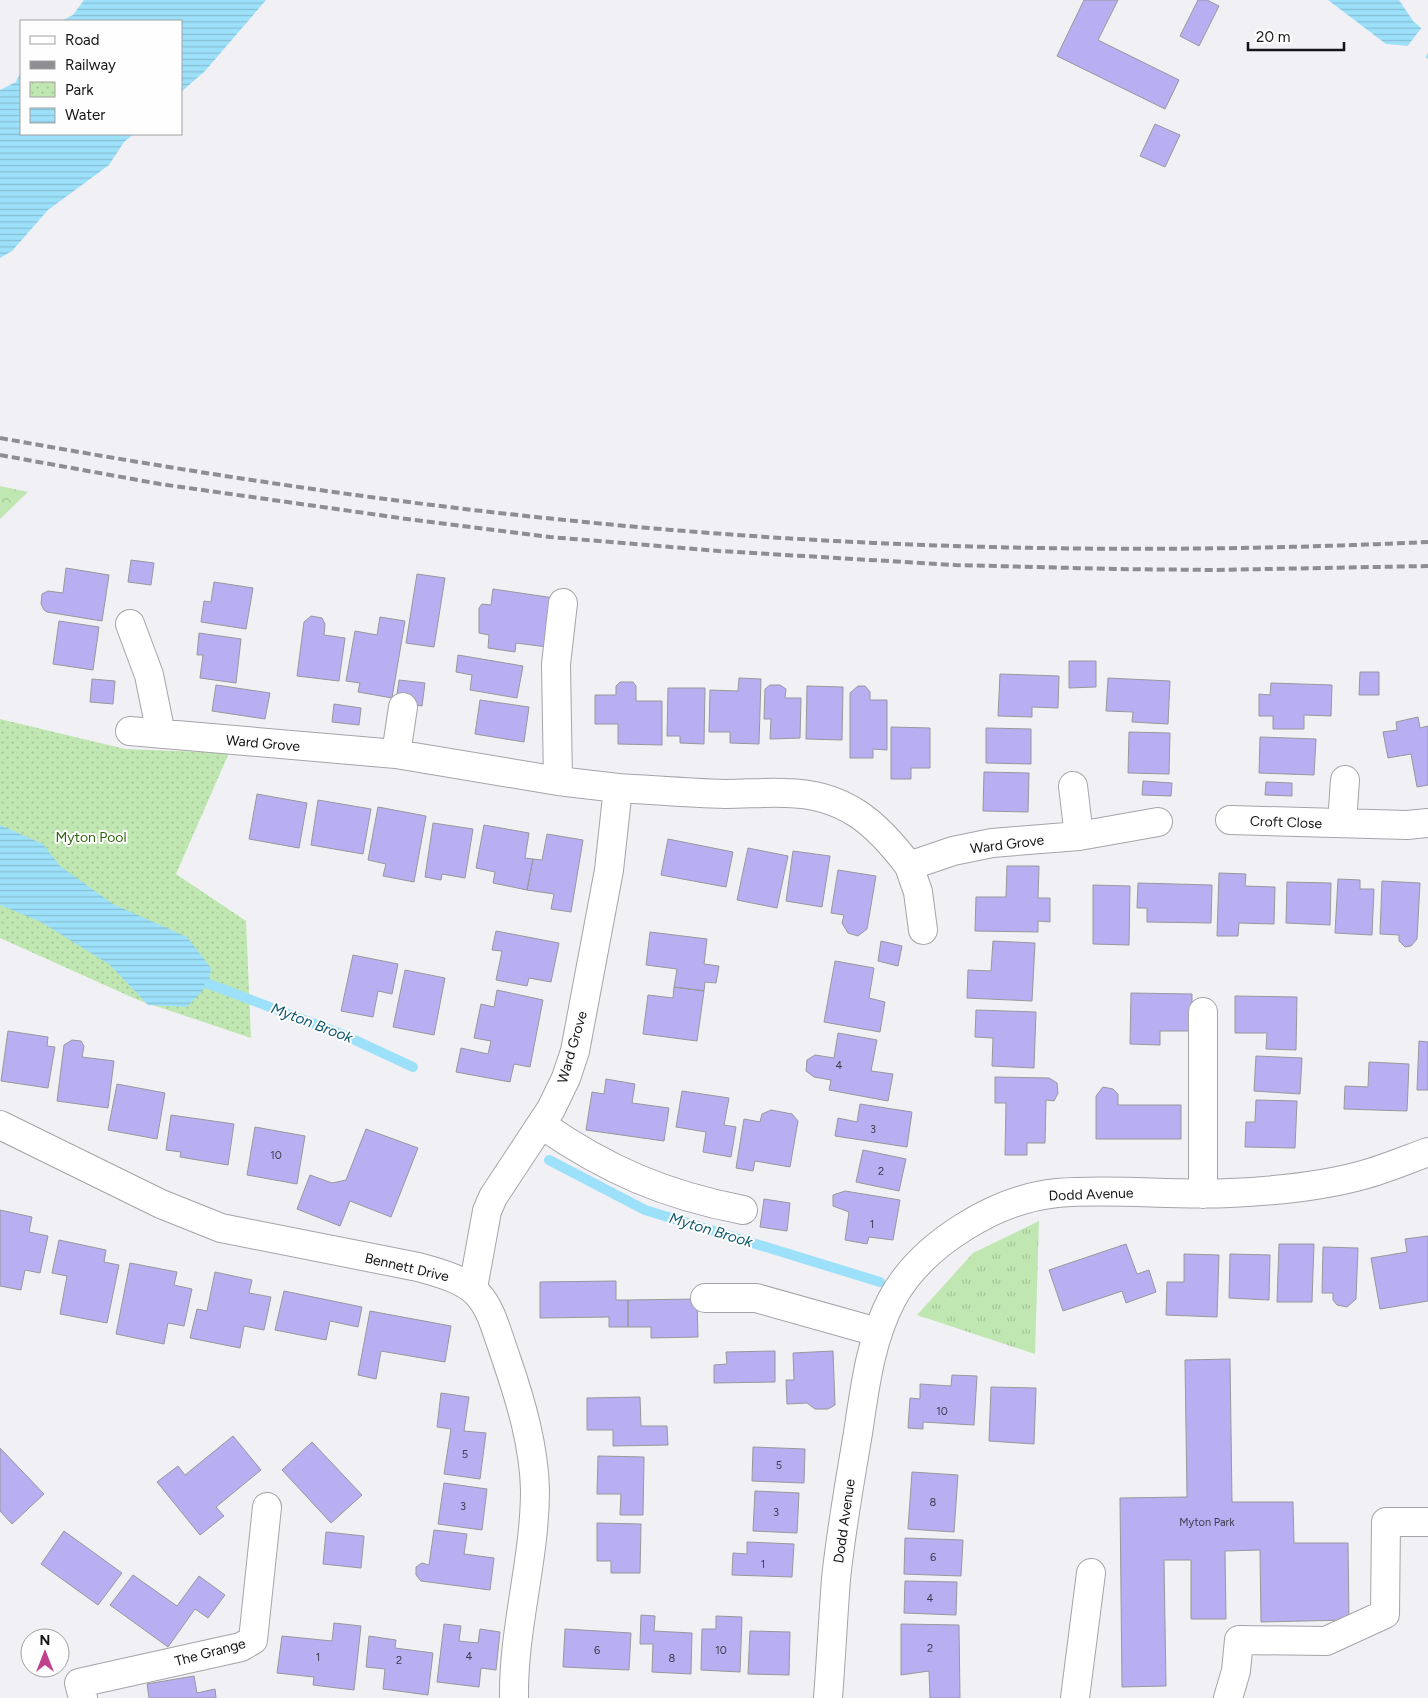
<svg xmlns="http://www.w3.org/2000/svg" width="1428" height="1698" viewBox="0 0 1428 1698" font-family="Figtree,sans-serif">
	<defs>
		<pattern id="grass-tufts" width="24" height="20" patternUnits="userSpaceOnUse" patternTransform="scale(1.25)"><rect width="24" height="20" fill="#c0e7b1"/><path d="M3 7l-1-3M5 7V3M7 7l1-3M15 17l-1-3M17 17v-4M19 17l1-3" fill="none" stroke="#a4c598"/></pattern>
		<pattern id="forest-crowns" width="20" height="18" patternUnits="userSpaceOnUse" patternTransform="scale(1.25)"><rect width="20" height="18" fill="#c0e7b1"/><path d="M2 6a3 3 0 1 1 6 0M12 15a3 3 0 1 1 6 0" fill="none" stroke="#a4c598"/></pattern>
		<pattern id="park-dots" width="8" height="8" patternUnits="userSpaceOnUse" patternTransform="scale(1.25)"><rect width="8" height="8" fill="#c0e7b1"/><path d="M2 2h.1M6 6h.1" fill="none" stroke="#a4c598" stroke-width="1.8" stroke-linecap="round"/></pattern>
		<pattern id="water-rules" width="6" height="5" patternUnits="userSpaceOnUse" patternTransform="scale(1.25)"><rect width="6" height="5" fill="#9ce0f9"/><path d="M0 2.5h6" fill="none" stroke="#86bfd5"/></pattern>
	</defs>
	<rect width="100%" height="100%" fill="#f1f0f5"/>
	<path fill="url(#grass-tufts)" d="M 1039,1221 L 1035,1354 L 917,1315 L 973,1253 Z"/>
	<path fill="url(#forest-crowns)" d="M 0,486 L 28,492 L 0,519 Z"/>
	<path fill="url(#park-dots)" d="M 0,719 L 125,749 L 229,753 L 176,874 L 246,921 L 251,1038 L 138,1000 L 0,938 Z"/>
	<path fill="url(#water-rules)" d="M 84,0 L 266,0 L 205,71 L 181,92 L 181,21 L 61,21 L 73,15 Z
		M 1328,0 L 1399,0 L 1413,21 L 1428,34 L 1428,59 L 1410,46 L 1386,44 Z
		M 21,71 L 21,134 L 134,134 L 124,142 L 109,165 L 48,210 L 12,251 L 0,258 L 0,90 L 16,82 Z
		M 0,825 L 43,844 L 60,866 L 113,904 L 187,937 L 211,968 L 209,984 L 187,1007 L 148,1005 L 110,965 L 41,922 L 0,905 Z"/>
	<path fill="#f1f0f5" d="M 1423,26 L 1428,31 L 1428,53 L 1424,59 L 1406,48 Z"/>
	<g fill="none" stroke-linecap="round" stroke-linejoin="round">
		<path stroke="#9ce0f9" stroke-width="10" d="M 209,984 L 344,1035 L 413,1067
			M 549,1160 L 645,1210 L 880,1282"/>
	</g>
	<path fill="#b7aff2" stroke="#98989c" d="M 1084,0 L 1118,0 L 1098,40 L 1179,80 L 1165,109 L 1057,56 Z
		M 1198,0 L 1207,0 L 1219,6 L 1199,46 L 1180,36 Z
		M 1155,124 L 1180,135 L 1165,167 L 1140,156 Z
		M 131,560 L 154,563 L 151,585 L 128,582 Z
		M 66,568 L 109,575 L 102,621 L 47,612 L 44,610 L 41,604 L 42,594 L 48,591 L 63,593 Z
		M 417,574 L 445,578 L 434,647 L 406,643 Z
		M 214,582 L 253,588 L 246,629 L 201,622 L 204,601 L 211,602 Z
		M 493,589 L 554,598 L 547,647 L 516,643 L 515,652 L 488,648 L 489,635 L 479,633 L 479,608 L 482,604 L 491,605 Z
		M 311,616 L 322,618 L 325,624 L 324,635 L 345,638 L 339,681 L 297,676 L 304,622 Z
		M 380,617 L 405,621 L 392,698 L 358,692 L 360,683 L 346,681 L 355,631 L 377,635 Z
		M 59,621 L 99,627 L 93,670 L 53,664 Z
		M 199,633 L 241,639 L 236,683 L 200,678 L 203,655 L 197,655 Z
		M 458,655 L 523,666 L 517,698 L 470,690 L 472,675 L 456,672 Z
		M 1069,661 L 1096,661 L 1096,687 L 1069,688 Z
		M 1360,672 L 1379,672 L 1379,695 L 1359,695 Z
		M 1000,674 L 1059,676 L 1058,708 L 1032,707 L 1032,717 L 998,716 Z
		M 739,678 L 761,679 L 759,744 L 730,743 L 730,732 L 709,732 L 710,690 L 738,691 Z
		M 1108,678 L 1170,681 L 1168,724 L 1132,722 L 1133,712 L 1106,711 Z
		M 92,679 L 115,681 L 113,704 L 90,702 Z
		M 399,680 L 425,683 L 422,706 L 396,702 Z
		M 620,682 L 633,682 L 636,686 L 636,701 L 662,701 L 662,745 L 618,744 L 618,724 L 595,724 L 595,695 L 616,695 L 616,686 Z
		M 1271,683 L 1332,685 L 1331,716 L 1304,715 L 1304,729 L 1273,729 L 1273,716 L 1259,716 L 1259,694 L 1270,695 Z
		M 216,685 L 270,693 L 265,719 L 212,711 Z
		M 770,685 L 780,685 L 786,689 L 785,698 L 801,698 L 800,738 L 770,739 L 771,719 L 764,719 L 765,689 Z
		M 807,686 L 843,687 L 842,740 L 806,739 Z
		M 858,686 L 865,686 L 870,692 L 870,700 L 887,700 L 887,750 L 873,749 L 873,758 L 850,758 L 850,693 Z
		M 668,688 L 705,688 L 704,744 L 680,743 L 680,736 L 667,736 Z
		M 480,700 L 529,707 L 524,742 L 475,734 Z
		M 334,704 L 361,708 L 359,725 L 332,722 Z
		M 1418,717 L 1420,728 L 1428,726 L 1428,785 L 1417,787 L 1411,754 L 1388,758 L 1383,732 L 1397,730 L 1396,722 Z
		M 891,727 L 930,728 L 930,768 L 911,768 L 911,779 L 891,779 Z
		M 986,728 L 1031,729 L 1031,764 L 986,763 Z
		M 1129,732 L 1170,733 L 1169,774 L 1128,773 Z
		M 1260,737 L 1316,739 L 1314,775 L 1259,773 Z
		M 984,772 L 1029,773 L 1028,812 L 983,811 Z
		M 1143,781 L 1172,783 L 1171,796 L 1142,795 Z
		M 1266,782 L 1292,783 L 1292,796 L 1265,795 Z
		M 257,794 L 307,803 L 299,848 L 249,839 Z
		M 318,800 L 371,809 L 363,854 L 311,845 Z
		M 378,807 L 426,816 L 414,882 L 383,876 L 386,864 L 368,860 Z
		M 433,823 L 473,829 L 465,878 L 442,874 L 441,880 L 425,877 Z
		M 484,825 L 529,833 L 525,858 L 533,859 L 527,890 L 493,883 L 495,872 L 476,868 Z
		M 547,834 L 583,840 L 571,912 L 551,909 L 554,894 L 527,890 L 533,859 L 542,860 Z
		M 668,839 L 733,852 L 726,887 L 661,875 Z
		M 748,848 L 788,856 L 777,908 L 737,900 Z
		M 793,851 L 830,856 L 822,907 L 786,901 Z
		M 1007,866 L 1039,866 L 1038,898 L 1050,898 L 1050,922 L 1038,921 L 1038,932 L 975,931 L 976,897 L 1006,897 Z
		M 838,870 L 876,876 L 867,929 L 858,936 L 848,933 L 842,923 L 844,915 L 831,913 Z
		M 1219,873 L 1246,874 L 1245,886 L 1275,887 L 1274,924 L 1239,923 L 1238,936 L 1217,936 Z
		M 1338,879 L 1360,880 L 1360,889 L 1374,889 L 1372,935 L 1335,933 Z
		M 1382,881 L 1420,883 L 1417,939 L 1411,946 L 1405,947 L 1399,941 L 1399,935 L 1380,934 Z
		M 1287,882 L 1331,883 L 1330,925 L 1286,923 Z
		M 1138,883 L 1212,885 L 1211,923 L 1147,922 L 1147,908 L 1137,908 Z
		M 1093,885 L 1130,886 L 1129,945 L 1093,944 Z
		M 496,931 L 559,943 L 551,982 L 529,978 L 527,986 L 496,980 L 502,951 L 492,950 Z
		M 650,932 L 707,939 L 704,964 L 719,966 L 716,983 L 705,982 L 704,991 L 674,987 L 677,969 L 646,965 Z
		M 881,941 L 902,946 L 898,966 L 878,961 Z
		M 993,941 L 1035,943 L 1032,1001 L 967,998 L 968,970 L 991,971 Z
		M 353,955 L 398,964 L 392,994 L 378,991 L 373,1017 L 341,1011 Z
		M 835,961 L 874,968 L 869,998 L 885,1002 L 880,1032 L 824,1022 Z
		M 405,970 L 445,978 L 434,1035 L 393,1027 Z
		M 674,987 L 704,991 L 697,1041 L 643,1034 L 648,995 L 673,998 Z
		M 497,990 L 543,1000 L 530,1067 L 514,1064 L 510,1082 L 456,1072 L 461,1048 L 488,1054 L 491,1041 L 474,1038 L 481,1004 L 494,1007 Z
		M 1131,993 L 1192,994 L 1192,1031 L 1160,1031 L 1160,1045 L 1130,1044 Z
		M 1235,996 L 1297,997 L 1296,1050 L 1266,1049 L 1267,1033 L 1235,1033 Z
		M 976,1010 L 1036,1012 L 1034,1068 L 992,1066 L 993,1038 L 975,1037 Z
		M 8,1031 L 48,1037 L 47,1046 L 55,1047 L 48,1088 L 1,1081 Z
		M 838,1033 L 877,1040 L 871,1071 L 893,1074 L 888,1101 L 829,1090 L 831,1080 L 814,1077 L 806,1071 L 807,1060 L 815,1055 L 834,1058 Z
		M 72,1040 L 81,1041 L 84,1046 L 82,1057 L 114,1061 L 108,1108 L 57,1101 L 64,1045 Z
		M 1419,1041 L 1428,1042 L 1428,1090 L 1417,1090 Z
		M 1256,1056 L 1302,1058 L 1300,1094 L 1254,1091 Z
		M 1369,1062 L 1409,1064 L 1407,1111 L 1344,1109 L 1345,1086 L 1368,1087 Z
		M 995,1077 L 1049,1078 L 1057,1083 L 1058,1093 L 1054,1101 L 1046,1100 L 1045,1143 L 1027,1143 L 1027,1155 L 1005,1155 L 1006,1103 L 995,1103 Z
		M 606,1079 L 635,1084 L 632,1103 L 669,1108 L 664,1141 L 586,1130 L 592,1092 L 604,1094 Z
		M 117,1084 L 165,1093 L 157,1139 L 108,1130 Z
		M 1103,1087 L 1113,1089 L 1118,1094 L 1118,1105 L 1181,1105 L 1181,1139 L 1096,1139 L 1096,1096 Z
		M 682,1091 L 729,1098 L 724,1125 L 736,1127 L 731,1157 L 703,1152 L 706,1132 L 676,1127 Z
		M 1256,1100 L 1297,1101 L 1295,1148 L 1245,1147 L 1246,1122 L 1255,1122 Z
		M 860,1104 L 912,1112 L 907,1147 L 835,1136 L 838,1118 L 857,1122 Z
		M 771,1110 L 792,1114 L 798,1121 L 790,1167 L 755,1161 L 753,1171 L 736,1168 L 744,1119 L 760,1122 L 762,1114 Z
		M 171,1115 L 234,1124 L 228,1165 L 180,1157 L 181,1152 L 166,1150 Z
		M 255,1127 L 305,1136 L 297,1184 L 247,1175 Z
		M 366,1129 L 418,1148 L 391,1217 L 350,1201 L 340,1226 L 297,1209 L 310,1175 L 332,1183 L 346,1180 Z
		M 863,1150 L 906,1159 L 899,1191 L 856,1182 Z
		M 845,1191 L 900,1200 L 893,1240 L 869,1237 L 867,1244 L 845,1240 L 849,1212 L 833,1206 L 833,1195 Z
		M 764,1199 L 790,1203 L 787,1231 L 760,1227 Z
		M 0,1210 L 32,1217 L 29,1232 L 48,1236 L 40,1273 L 25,1270 L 21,1290 L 0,1286 Z
		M 1428,1236 L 1428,1301 L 1380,1309 L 1371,1258 L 1407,1252 L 1405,1239 Z
		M 59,1240 L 106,1250 L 104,1262 L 119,1265 L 107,1323 L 60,1314 L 67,1276 L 52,1273 Z
		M 1126,1244 L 1137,1274 L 1149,1270 L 1156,1292 L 1126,1303 L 1122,1291 L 1063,1311 L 1049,1270 Z
		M 1279,1244 L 1314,1244 L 1312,1302 L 1277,1302 Z
		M 1323,1247 L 1358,1248 L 1356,1299 L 1347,1307 L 1337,1305 L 1333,1300 L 1333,1293 L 1322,1293 Z
		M 1184,1254 L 1219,1255 L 1217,1317 L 1166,1315 L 1167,1282 L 1184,1282 Z
		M 1230,1254 L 1270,1255 L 1269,1300 L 1229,1298 Z
		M 130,1263 L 177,1272 L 174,1285 L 192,1289 L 184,1326 L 168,1323 L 164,1344 L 116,1334 Z
		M 215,1272 L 252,1280 L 249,1293 L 271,1297 L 264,1330 L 244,1326 L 240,1348 L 190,1338 L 197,1309 L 207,1311 Z
		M 616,1281 L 616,1300 L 628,1300 L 628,1327 L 609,1327 L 609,1317 L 540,1318 L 540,1282 Z
		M 284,1291 L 362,1307 L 358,1327 L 330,1321 L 326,1340 L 275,1330 Z
		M 697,1299 L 698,1337 L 651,1338 L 651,1327 L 628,1327 L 628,1300 Z
		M 370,1311 L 451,1326 L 445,1362 L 381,1351 L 376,1379 L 358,1375 Z
		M 775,1351 L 775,1382 L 714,1383 L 714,1365 L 727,1364 L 726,1352 Z
		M 833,1351 L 835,1405 L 828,1409 L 815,1409 L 807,1403 L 787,1404 L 786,1380 L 794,1380 L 793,1353 Z
		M 1230,1359 L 1232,1502 L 1293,1502 L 1294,1543 L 1348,1543 L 1349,1620 L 1261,1622 L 1260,1550 L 1225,1551 L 1226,1619 L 1191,1619 L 1191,1560 L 1164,1560 L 1166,1686 L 1122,1687 L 1120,1498 L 1187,1497 L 1185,1360 Z
		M 952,1375 L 977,1376 L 974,1425 L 923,1422 L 923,1429 L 908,1428 L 910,1398 L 920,1399 L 920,1384 L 951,1386 Z
		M 991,1387 L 1036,1388 L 1034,1444 L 989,1441 Z
		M 441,1393 L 469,1397 L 464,1431 L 486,1433 L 480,1479 L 444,1474 L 451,1429 L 437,1427 Z
		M 640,1397 L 641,1426 L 667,1426 L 668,1445 L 613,1446 L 613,1430 L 587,1430 L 587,1398 Z
		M 233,1436 L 261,1470 L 216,1507 L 224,1516 L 200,1535 L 157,1482 L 178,1466 L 185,1475 Z
		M 312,1442 L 362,1495 L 331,1523 L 282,1470 Z
		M 753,1447 L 805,1449 L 804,1483 L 752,1481 Z
		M 0,1448 L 44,1494 L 12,1524 L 0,1511 Z
		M 598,1456 L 644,1457 L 643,1515 L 620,1515 L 621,1494 L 597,1494 Z
		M 912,1472 L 958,1475 L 954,1532 L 908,1529 Z
		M 444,1483 L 487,1489 L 482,1530 L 438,1524 Z
		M 755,1491 L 799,1493 L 797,1533 L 753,1531 Z
		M 597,1523 L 641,1524 L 640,1573 L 611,1573 L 611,1561 L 597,1561 Z
		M 434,1530 L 467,1534 L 464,1554 L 494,1558 L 490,1590 L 421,1581 L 416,1575 L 416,1567 L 422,1563 L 429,1565 Z
		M 64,1531 L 122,1573 L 98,1605 L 41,1564 Z
		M 326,1532 L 364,1536 L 361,1568 L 323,1564 Z
		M 905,1538 L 963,1540 L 961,1576 L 904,1574 Z
		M 747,1542 L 794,1544 L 792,1577 L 732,1575 L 733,1553 L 747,1554 Z
		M 133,1575 L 177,1606 L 199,1576 L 225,1595 L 208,1618 L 195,1609 L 168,1647 L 110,1605 Z
		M 905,1581 L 957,1582 L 956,1615 L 904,1613 Z
		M 641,1615 L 655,1616 L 654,1631 L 692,1633 L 691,1674 L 652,1672 L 653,1644 L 640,1644 Z
		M 716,1616 L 742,1617 L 740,1672 L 701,1670 L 702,1629 L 716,1629 Z
		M 334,1623 L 361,1626 L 354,1690 L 313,1685 L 314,1677 L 277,1673 L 282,1636 L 332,1641 Z
		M 444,1624 L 461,1626 L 459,1641 L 478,1643 L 480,1629 L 500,1632 L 496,1670 L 481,1668 L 479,1687 L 437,1682 Z
		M 901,1624 L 959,1625 L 960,1698 L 930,1698 L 929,1671 L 901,1675 Z
		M 565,1629 L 631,1633 L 629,1670 L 563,1667 Z
		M 750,1631 L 790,1632 L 789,1675 L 748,1674 Z
		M 369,1636 L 396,1640 L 395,1648 L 433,1653 L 428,1695 L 383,1689 L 385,1669 L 366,1667 Z
		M 194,1676 L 197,1693 L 215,1689 L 216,1698 L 149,1698 L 147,1684 Z"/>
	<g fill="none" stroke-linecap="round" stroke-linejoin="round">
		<defs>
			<path id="minor" d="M 130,624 L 149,675 L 161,734
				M 130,731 L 396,754 L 558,781 L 618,788 L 609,870 L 575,1051 L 566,1078 L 551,1109 L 493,1197 L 487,1211 L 473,1288
				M 396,754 L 403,707
				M 558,781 L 556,664 L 563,603
				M 1073,786 L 1079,836
				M 618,788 C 654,790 690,793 725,794 C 746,794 766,792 786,793 C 844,794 876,822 909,866 L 953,851 L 992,843 L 1079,836 L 1158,822
				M 1230,820 L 1407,825 L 1428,823
				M 1342,823 L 1345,780
				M 909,866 L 918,892 L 923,930
				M 1203,1012 L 1203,1194
				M 0,1125 L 161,1204 L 221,1228 L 418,1267 C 487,1285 485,1297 507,1361 C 521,1402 534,1446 535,1490 C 535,1560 513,1628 514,1698
				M 542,1125 C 607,1170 665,1195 743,1210
				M 705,1298 L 756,1298 L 877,1332
				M 83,1698 L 79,1683 L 241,1647 L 253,1640 L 267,1507
				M 828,1698 C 831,1659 833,1619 836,1579 C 841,1530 850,1481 858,1433 C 865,1387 870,1341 892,1299 C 922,1244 996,1199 1057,1193 C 1115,1188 1173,1196 1230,1193 C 1274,1191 1320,1187 1363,1175 C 1385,1169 1406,1160 1428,1152
				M 1075,1698 L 1091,1573
				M 1228,1698 L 1236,1671 L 1239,1640 L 1326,1641 L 1385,1614 L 1386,1522 L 1428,1522"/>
		</defs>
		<use href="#minor" stroke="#a5a4a9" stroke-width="30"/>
		<use href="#minor" stroke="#fff" stroke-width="28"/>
		<path stroke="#8e8d91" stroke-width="4" stroke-dasharray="8 4" stroke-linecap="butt" d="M 0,438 C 194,473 389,503 585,522 C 865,550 1147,555 1428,542
			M 0,455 L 160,484 L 407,519 L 550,537 L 719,551 L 955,565 L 1115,569 L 1214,570 L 1428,566"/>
	</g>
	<g text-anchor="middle" stroke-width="4" stroke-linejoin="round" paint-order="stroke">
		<g font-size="11" fill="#3e3c4e">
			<text x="839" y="1069">4</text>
			<text x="873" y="1133">3</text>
			<text x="276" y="1159">10</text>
			<text x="881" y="1175">2</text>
			<text x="872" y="1228">1</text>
			<text x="942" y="1415">10</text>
			<text x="465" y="1458">5</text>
			<text x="779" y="1469">5</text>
			<text x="933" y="1506">8</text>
			<text x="463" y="1510">3</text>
			<text x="776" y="1516">3</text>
			<text x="1207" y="1526">Myton Park</text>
			<text x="933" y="1561">6</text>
			<text x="763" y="1568">1</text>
			<text x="930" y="1602">4</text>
			<text x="930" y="1652">2</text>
			<text x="597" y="1654">6</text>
			<text x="721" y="1654">10</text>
			<text x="469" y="1660">4</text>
			<text x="318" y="1661">1</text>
			<text x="672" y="1662">8</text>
			<text x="399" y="1664">2</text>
		</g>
		<g font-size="14" fill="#151517" stroke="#fefefe">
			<text transform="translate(263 743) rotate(5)" y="5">Ward Grove</text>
			<text transform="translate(1286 822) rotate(2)" y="5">Croft Close</text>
			<text transform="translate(1007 844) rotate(-7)" y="5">Ward Grove</text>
			<text transform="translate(572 1047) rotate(-74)" y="5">Ward Grove</text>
			<text transform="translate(1091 1194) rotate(-2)" y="5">Dodd Avenue</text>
			<text transform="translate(407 1267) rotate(13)" y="5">Bennett Drive</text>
			<text transform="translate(844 1521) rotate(-82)" y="5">Dodd Avenue</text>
			<text transform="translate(210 1652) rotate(-15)" y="5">The Grange</text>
		</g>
		<g font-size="14" fill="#2f6411" stroke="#fefefe">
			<text x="91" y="842">Myton Pool</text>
		</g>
		<g font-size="15" font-style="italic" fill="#0c576c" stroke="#fefefe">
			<text transform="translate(312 1023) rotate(21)" y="5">Myton Brook</text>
			<text transform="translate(711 1230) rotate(17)" y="5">Myton Brook</text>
		</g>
	</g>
	<rect x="20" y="20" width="162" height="115" fill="#fefefe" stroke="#a1a1a2"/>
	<rect x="30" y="36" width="25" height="8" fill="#ffffff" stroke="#a1a1a2"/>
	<text x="65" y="45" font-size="15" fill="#151517">Road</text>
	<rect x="30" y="61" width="25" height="8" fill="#8e8d91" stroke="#a1a1a2"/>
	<text x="65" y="70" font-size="15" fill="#151517">Railway</text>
	<rect x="30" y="82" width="25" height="15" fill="url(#park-dots)" stroke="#a1a1a2"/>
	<text x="65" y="95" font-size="15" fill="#151517">Park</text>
	<rect x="30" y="108" width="25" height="15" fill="url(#water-rules)" stroke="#a1a1a2"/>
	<text x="65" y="120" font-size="15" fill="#151517">Water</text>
	<g transform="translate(45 1653)"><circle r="24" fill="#fefefe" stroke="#a1a1a2"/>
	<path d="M0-4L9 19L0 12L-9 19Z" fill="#c0418d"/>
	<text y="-8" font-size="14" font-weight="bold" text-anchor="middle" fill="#151517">N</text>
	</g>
	<path d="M1248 42v8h96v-8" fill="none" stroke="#151517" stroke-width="2.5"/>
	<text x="1256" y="42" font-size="15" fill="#151517" stroke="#fefefe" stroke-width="4" paint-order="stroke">20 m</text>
</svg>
